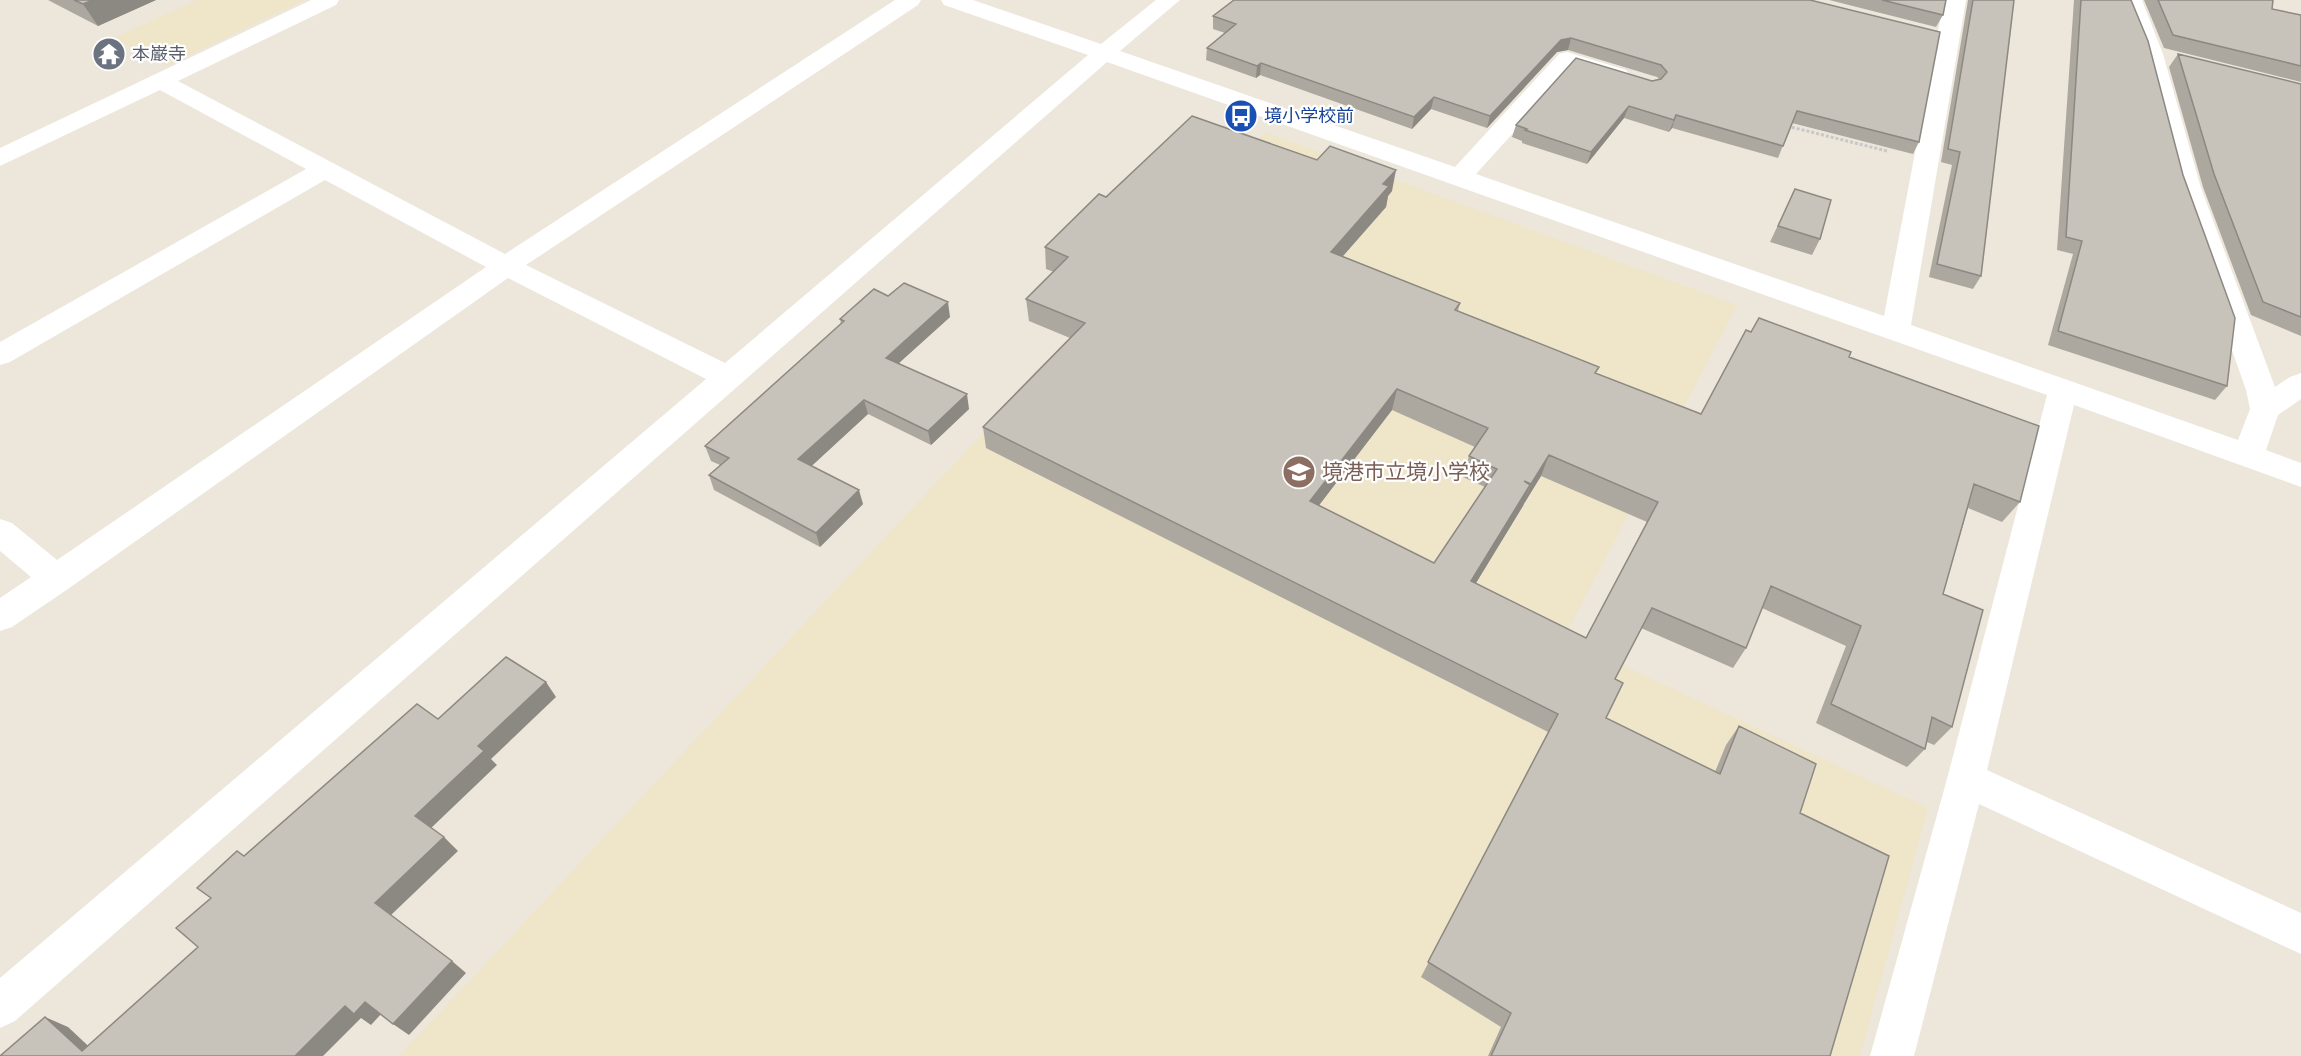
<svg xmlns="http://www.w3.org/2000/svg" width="2301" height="1056" viewBox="0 0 2301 1056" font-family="'Varela Round','Noto Sans JP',sans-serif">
	<rect width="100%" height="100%" fill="#ede6da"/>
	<path fill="#efe5c9" d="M 197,0 L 304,0 L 167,66 L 113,38 Z
		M 1265,132 L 1737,305 L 1564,638 L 1928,808 L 1860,1056 L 399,1056 Z"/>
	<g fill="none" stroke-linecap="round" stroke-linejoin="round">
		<path stroke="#c8c8c8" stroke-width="3" stroke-dasharray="3 2" stroke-linecap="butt" d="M 1787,126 L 1887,151"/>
		<path fill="#fff" fill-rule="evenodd" d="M 311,0 L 339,0 L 336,5 L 178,81 L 505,254 L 895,0 L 921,0 L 918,5 L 526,265 L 725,363 L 1088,55 L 944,5 L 941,0 L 973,0 L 1101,44 L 1156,0 L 1180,0 L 1120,51 L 1455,167 L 1559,54 L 1567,52 L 1626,70 L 1630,75 L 1626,80 L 1618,82 L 1572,68 L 1476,174 L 1884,316 L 1944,0 L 1966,0 L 1911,325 L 2238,440 L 2250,409 L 2246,390 L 2175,188 L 2141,54 L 2120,0 L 2142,0 L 2163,54 L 2201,188 L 2275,387 L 2290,377 L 2301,373 L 2301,399 L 2278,415 L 2266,450 L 2301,463 L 2301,487 L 2074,405 L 1987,770 L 2301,913 L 2301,954 L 1979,804 L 1914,1056 L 1870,1056 L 1947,779 L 2047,395 L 1107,62 L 15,1021 L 0,1028 L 0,978 L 706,379 L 508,278 L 68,589 L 12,627 L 0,631 L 0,598 L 31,577 L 0,551 L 0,519 L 12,523 L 57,560 L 486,267 L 325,180 L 10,362 L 0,365 L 0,342 L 306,169 L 160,90 L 0,166 L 0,148 Z"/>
	</g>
	<path fill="#aca8a0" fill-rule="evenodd" d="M 48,0 L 156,0 L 98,26 Z
		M 1810,0 L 1919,142 L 1913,154 L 1792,123 L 1778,158 L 1672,128 L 1669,132 L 1624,118 L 1587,164 L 1522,143 L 1522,141 L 1512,137 L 1516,125 L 1659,79 L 1657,77 L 1568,50 L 1557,52 L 1487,128 L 1431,109 L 1412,129 L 1260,75 L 1256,78 L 1206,60 L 1207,48 L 1225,33 L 1213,29 L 1213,16 Z
		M 1829,0 L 1946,0 L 1943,15 L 1936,27 Z
		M 1968,0 L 2014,0 L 1981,276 L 1973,289 L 1929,277 L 1952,165 L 1941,162 Z
		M 2074,0 L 2131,0 L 2227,386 L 2215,400 L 2048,345 L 2073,254 L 2057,250 Z
		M 2144,0 L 2273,0 L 2272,9 L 2301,15 L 2301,82 L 2164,48 Z
		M 2178,54 L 2301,84 L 2301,336 L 2251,315 L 2203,187 L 2169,67 Z
		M 1795,189 L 1820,239 L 1812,255 L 1770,242 Z
		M 1392,191 L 1388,196 L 1386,207 L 1343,256 L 1460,303 L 1458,311 L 1597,374 L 1701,414 L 1849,357 L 2020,502 L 2002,522 L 1968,508 L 1943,594 L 1952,727 L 1934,745 L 1927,742 L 1925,749 L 1907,767 L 1816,723 L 1846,646 L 1762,608 L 1746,648 L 1733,668 L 1641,628 L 1615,679 L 1606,718 L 1715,772 L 1726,745 L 1739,726 L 1800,813 L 1830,1056 L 1488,1056 L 1501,1027 L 1421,977 L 1548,732 L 986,448 L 983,427 L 1070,338 L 1029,321 L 1026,299 L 1054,272 L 1046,269 L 1045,247 L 1106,197 ZM 1392,410 L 1475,447 L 1469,456 L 1463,477 L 1485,487 L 1434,563 L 1319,505 ZM 1541,476 L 1647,522 L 1586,638 L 1476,583 Z
		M 888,296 L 950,317 L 899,363 L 969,409 L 931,445 L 868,414 L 811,466 L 863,504 L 820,547 L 714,490 L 709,475 L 720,465 L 711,461 L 705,446 L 841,324 L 840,319 Z"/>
	<path fill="#8c8882" d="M 93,0 L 156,0 L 98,26 L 83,4 Z
		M 1571,38 L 1568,50 L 1557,52 L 1487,128 L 1490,116 L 1561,40 Z
		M 1261,63 L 1260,75 L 1256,78 L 1257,66 Z
		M 1434,97 L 1431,109 L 1412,129 L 1414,117 Z
		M 1629,106 L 1624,118 L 1587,164 L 1591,152 Z
		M 1676,115 L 1672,128 L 1669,132 L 1674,120 Z
		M 1396,170 L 1392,191 L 1388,196 L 1386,207 L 1328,273 L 1331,252 L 1383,184 Z
		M 948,302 L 950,317 L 889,372 L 886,358 Z
		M 1397,389 L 1392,410 L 1307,521 L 1310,501 Z
		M 967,394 L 969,409 L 931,445 L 928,431 Z
		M 864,400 L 868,414 L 803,474 L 798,459 Z
		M 1549,455 L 1541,476 L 1523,505 L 1531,484 Z
		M 1530,485 L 1523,506 L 1465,601 L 1471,581 Z
		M 859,490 L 863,504 L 820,547 L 816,533 Z
		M 546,682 L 556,697 L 491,759 L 497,765 L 429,830 L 415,816 L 478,746 Z
		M 444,837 L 458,851 L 391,915 L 375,903 Z
		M 452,961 L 466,973 L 409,1035 L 393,1024 Z
		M 365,1002 L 382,1013 L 371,1025 L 361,1018 L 323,1056 L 295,1056 L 345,1006 Z
		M 45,1017 L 68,1027 L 99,1056 L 82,1051 Z"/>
	<path fill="#c8c3ba" stroke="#8c8882" stroke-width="1.5" fill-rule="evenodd" d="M 74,0 L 93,0 L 83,4 Z
		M 1234,0 L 1810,0 L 1940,32 L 1919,142 L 1797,111 L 1783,146 L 1676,115 L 1674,120 L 1629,106 L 1591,152 L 1525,130 L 1527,129 L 1516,125 L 1576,58 L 1652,81 L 1661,79 L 1667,72 L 1661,65 L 1571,38 L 1561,40 L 1490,116 L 1434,97 L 1414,117 L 1261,63 L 1257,66 L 1207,48 L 1236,24 L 1213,16 Z
		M 1882,0 L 1946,0 L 1943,15 Z
		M 1973,0 L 2014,0 L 1981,276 L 1937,264 L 1960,152 L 1948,149 Z
		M 2081,0 L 2131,0 L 2148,41 L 2183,175 L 2235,318 L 2227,386 L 2058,331 L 2082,241 L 2066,237 Z
		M 2158,0 L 2273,0 L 2272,9 L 2301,15 L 2301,66 L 2173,35 Z
		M 2178,54 L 2301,84 L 2301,317 L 2263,302 L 2214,174 Z
		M 1192,116 L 1317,160 L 1330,146 L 1396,170 L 1383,184 L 1389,186 L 1331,252 L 1460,303 L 1455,310 L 1599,367 L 1595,373 L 1701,414 L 1746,330 L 1751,332 L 1759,318 L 1851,352 L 1849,357 L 2039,426 L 2020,502 L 1974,484 L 1943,594 L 1983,610 L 1952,727 L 1932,717 L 1925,749 L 1831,704 L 1861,626 L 1771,586 L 1746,648 L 1652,608 L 1615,679 L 1623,683 L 1606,718 L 1720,774 L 1739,726 L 1816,764 L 1800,813 L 1889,856 L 1830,1056 L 1491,1056 L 1511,1013 L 1428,962 L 1558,714 L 983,427 L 1085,323 L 1026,299 L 1068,257 L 1045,247 L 1099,194 L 1106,197 ZM 1397,389 L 1488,428 L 1469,456 L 1497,469 L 1434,563 L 1310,501 ZM 1549,455 L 1658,502 L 1586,638 L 1471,581 L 1530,485 L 1524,481 L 1531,484 Z
		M 1795,189 L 1831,200 L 1820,239 L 1778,226 Z
		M 904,283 L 948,302 L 886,358 L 967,394 L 928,431 L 864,400 L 798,459 L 859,490 L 816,533 L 709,475 L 729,458 L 705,446 L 844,321 L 840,319 L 874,289 L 888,296 Z
		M 506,657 L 546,682 L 478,746 L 484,751 L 415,816 L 444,837 L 375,903 L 452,961 L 393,1024 L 365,1002 L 354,1014 L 345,1006 L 295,1056 L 0,1056 L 45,1017 L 82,1051 L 198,947 L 176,928 L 211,898 L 197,888 L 237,851 L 244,856 L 417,704 L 438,719 Z"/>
	<defs>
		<symbol id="temple-disc" viewBox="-11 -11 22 22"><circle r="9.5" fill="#6b7280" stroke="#fff"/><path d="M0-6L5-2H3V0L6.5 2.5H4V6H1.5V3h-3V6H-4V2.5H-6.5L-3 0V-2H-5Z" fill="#fff"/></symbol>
		<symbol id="bus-disc" viewBox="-11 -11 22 22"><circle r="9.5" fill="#1a4fb4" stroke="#fff"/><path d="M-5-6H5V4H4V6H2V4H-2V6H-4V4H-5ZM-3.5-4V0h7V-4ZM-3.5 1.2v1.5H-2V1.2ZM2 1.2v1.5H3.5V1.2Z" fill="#fff"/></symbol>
		<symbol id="school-disc" viewBox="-11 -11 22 22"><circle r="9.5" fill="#8d6e63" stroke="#fff"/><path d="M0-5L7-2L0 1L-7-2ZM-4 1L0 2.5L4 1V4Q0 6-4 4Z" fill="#fff"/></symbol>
	</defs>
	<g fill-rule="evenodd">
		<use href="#temple-disc" x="90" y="35" width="38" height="38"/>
		<use href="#bus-disc" x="1222" y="97" width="38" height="38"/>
		<use href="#school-disc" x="1280" y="453" width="38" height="38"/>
	</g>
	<g text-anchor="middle" stroke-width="4.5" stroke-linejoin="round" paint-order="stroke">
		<g font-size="18" fill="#5b616d" stroke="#fff" text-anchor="start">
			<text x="132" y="60">本巌寺</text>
		</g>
		<g font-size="18" fill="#164399" stroke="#fff" text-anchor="start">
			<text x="1264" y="122">境小学校前</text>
		</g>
		<g font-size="21" fill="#785e54" stroke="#fff" text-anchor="start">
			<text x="1322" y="479">境港市立境小学校</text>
		</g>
	</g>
</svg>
